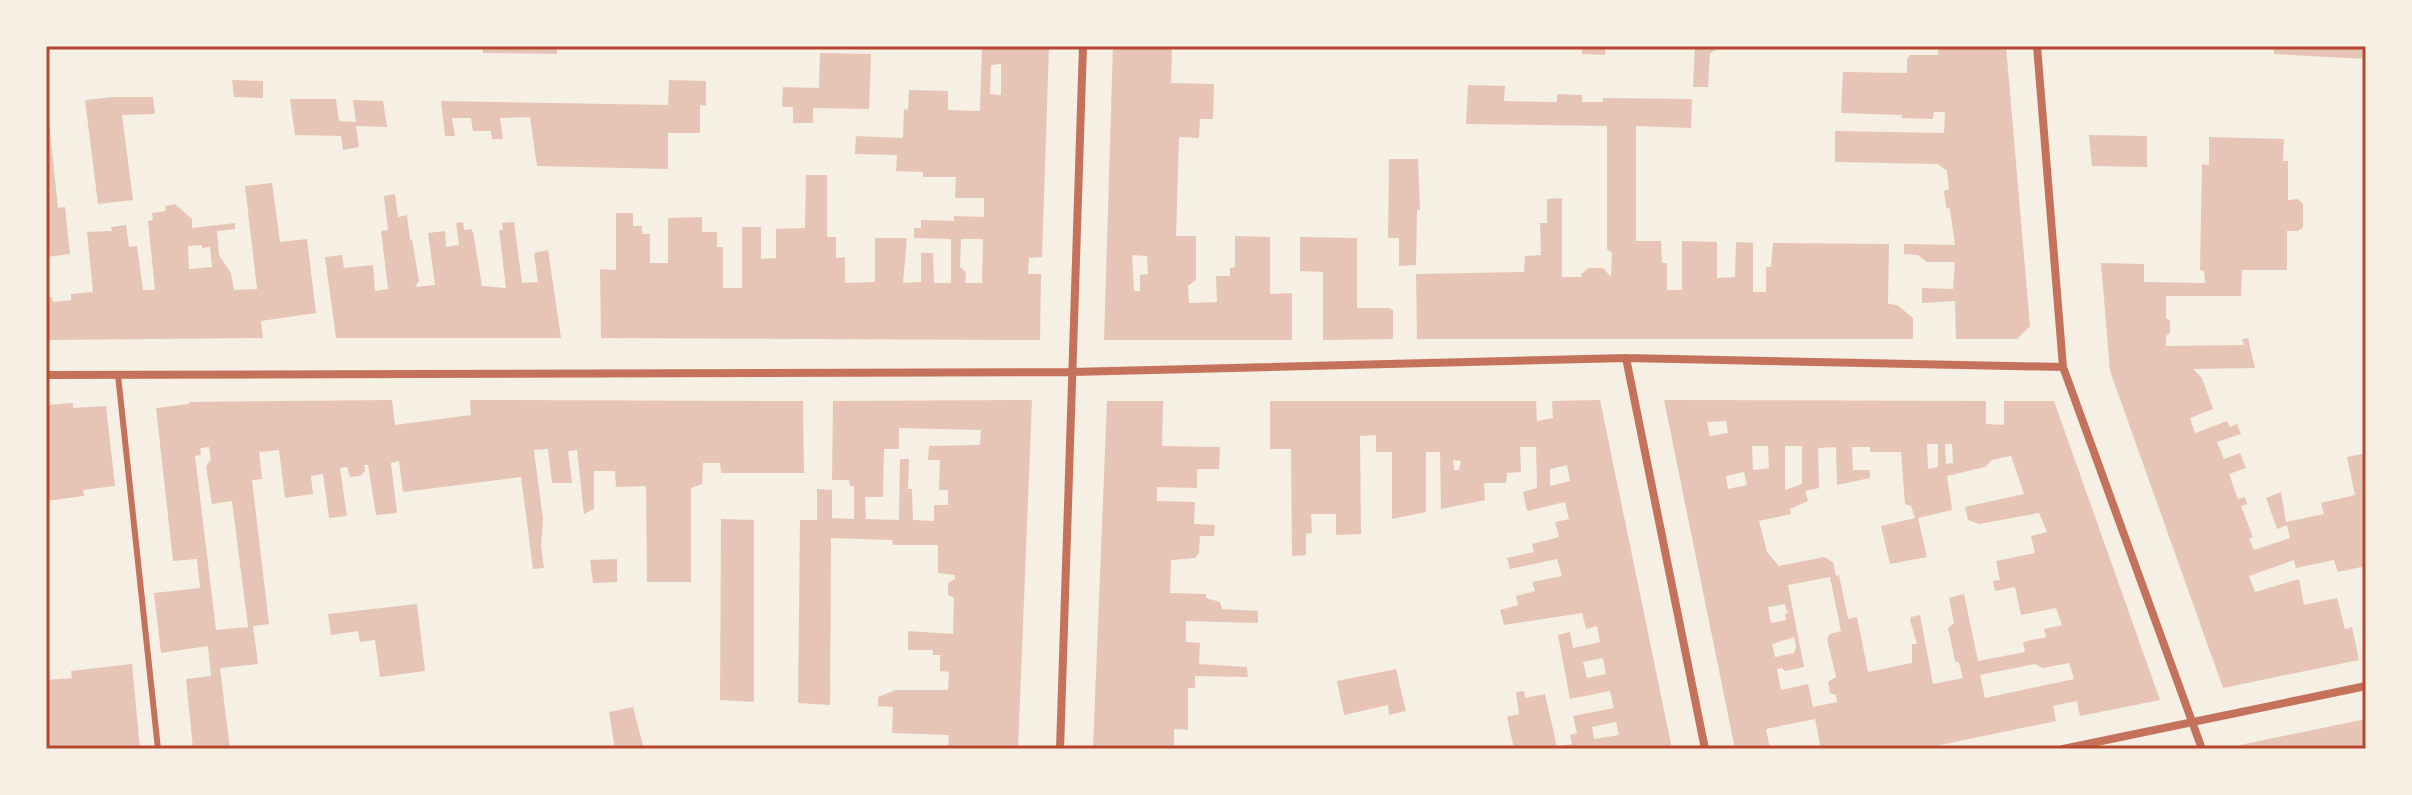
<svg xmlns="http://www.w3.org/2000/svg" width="2412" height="795" viewBox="0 0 2412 795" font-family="Literata,serif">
	<rect width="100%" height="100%" fill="#f6efe4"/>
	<path fill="#e6c5b7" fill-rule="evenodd" d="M 483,46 L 557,46 L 557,54 L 483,53 Z
		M 982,46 L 1049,46 L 1042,257 L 1029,258 L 1028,274 L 1041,274 L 1040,340 L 601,338 L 600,269 L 616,270 L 616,213 L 633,213 L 633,226 L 642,226 L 642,234 L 650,234 L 650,263 L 668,263 L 668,218 L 702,217 L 702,232 L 717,232 L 717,247 L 723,247 L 723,288 L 742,288 L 742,227 L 761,227 L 761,259 L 776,258 L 776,229 L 805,228 L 806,175 L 827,175 L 827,237 L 836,237 L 836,258 L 845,257 L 845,283 L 875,282 L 875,238 L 907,238 L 903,283 L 921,282 L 921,253 L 933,253 L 934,283 L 951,283 L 951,239 L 914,238 L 914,228 L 921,228 L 921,220 L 954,221 L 954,216 L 984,217 L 984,198 L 955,198 L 956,177 L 923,177 L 923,172 L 896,171 L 897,155 L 855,154 L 856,136 L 903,138 L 904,109 L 908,110 L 909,90 L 948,91 L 948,110 L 980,111 ZM 1001,64 L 1001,95 L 990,94 L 991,65 ZM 961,239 L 983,239 L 982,283 L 965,283 L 966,272 L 960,267 Z
		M 1113,46 L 1172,46 L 1171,83 L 1214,84 L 1213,119 L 1200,119 L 1199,138 L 1179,137 L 1176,236 L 1196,236 L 1196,280 L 1188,286 L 1189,303 L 1217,302 L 1216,276 L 1230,276 L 1230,268 L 1235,267 L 1235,236 L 1270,237 L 1270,294 L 1292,293 L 1292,340 L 1104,340 ZM 1132,255 L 1147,256 L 1148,274 L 1140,275 L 1140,291 L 1134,291 Z
		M 1582,46 L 1606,46 L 1605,55 L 1582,54 Z
		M 1695,46 L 1716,46 L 1716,50 L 1710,53 L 1708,87 L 1693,87 Z
		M 1939,46 L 2006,46 L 2030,326 L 2017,339 L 1956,339 L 1955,301 L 1922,303 L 1922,288 L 1953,289 L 1955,262 L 1927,262 L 1918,255 L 1904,254 L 1904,244 L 1955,245 L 1950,209 L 1946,207 L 1944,191 L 1949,189 L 1947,171 L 1938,164 L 1835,162 L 1835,131 L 1944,133 L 1945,112 L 1934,112 L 1933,119 L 1902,118 L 1902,115 L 1841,113 L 1843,72 L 1907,73 L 1907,59 L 1910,55 L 1938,55 Z
		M 2274,46 L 2366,46 L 2366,59 L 2274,54 Z
		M 820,53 L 871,54 L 869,109 L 813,108 L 813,123 L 793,123 L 793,107 L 782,107 L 783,87 L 819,88 Z
		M 232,80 L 263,81 L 263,98 L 234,97 Z
		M 669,80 L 706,81 L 706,106 L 700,105 L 700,133 L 668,133 L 668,169 L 537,166 L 530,117 L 500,118 L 503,139 L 492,139 L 491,131 L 473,131 L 471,118 L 452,118 L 455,136 L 445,136 L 441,101 L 668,105 Z
		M 1468,85 L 1505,86 L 1504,101 L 1557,102 L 1557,94 L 1582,95 L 1582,102 L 1603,102 L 1603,98 L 1692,99 L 1691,128 L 1636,126 L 1636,241 L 1661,241 L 1662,263 L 1667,263 L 1667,290 L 1682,290 L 1682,241 L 1717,242 L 1717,278 L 1735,277 L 1736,242 L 1753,243 L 1753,292 L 1766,292 L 1766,267 L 1771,267 L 1773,243 L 1889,244 L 1888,304 L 1897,305 L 1913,318 L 1913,339 L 1417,339 L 1416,274 L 1524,272 L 1525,256 L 1541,255 L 1540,223 L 1547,223 L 1547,199 L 1562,198 L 1562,277 L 1582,277 L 1581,274 L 1589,268 L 1603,268 L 1611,277 L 1612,253 L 1607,249 L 1607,126 L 1466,124 Z
		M 114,97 L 153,97 L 155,114 L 122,115 L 133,200 L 98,204 L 85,100 Z
		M 290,99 L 336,99 L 339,121 L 356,122 L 353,100 L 383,101 L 387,127 L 356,126 L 359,147 L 343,150 L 341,136 L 295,135 Z
		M 46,112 L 48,112 L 58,208 L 65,207 L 70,254 L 46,257 Z
		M 2089,135 L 2147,136 L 2147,167 L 2092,166 Z
		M 2209,137 L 2284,139 L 2283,161 L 2288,161 L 2288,200 L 2298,199 L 2303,204 L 2303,227 L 2298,231 L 2287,231 L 2287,270 L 2242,270 L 2241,296 L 2166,296 L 2166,318 L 2170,321 L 2170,333 L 2166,336 L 2166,346 L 2244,345 L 2242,339 L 2248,338 L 2255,368 L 2193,369 L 2202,378 L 2213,409 L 2190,418 L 2195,433 L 2227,421 L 2230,427 L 2237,424 L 2241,434 L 2217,442 L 2224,459 L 2240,453 L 2246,468 L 2229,474 L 2238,499 L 2245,497 L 2247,504 L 2241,506 L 2253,537 L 2249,539 L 2254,550 L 2290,538 L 2287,525 L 2277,529 L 2266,498 L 2281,492 L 2286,522 L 2324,514 L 2321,503 L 2355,495 L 2347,457 L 2366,453 L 2366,566 L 2338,572 L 2334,560 L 2296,568 L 2294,560 L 2249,576 L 2255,592 L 2299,579 L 2304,605 L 2337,598 L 2345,629 L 2352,627 L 2359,660 L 2223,688 L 2110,371 L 2101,263 L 2144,264 L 2144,282 L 2205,283 L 2204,271 L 2200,270 L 2202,164 L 2209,165 Z
		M 1389,159 L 1418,159 L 1420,210 L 1417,210 L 1416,265 L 1399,266 L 1399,238 L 1388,238 Z
		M 272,183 L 280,242 L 307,239 L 316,313 L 261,321 L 263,338 L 46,340 L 46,297 L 52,297 L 53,302 L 71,300 L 71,294 L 93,292 L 87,232 L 112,231 L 111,227 L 126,225 L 129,247 L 137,246 L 143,290 L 155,290 L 148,221 L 153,220 L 152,213 L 166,211 L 165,206 L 175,204 L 192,219 L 192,228 L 235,223 L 235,229 L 217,231 L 219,255 L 231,273 L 234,290 L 257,289 L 245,186 ZM 202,245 L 202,248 L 210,247 L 212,267 L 189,269 L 188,246 Z
		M 395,194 L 398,217 L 407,215 L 410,240 L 412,240 L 419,281 L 415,287 L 435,285 L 428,233 L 445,231 L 446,247 L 459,245 L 456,223 L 463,222 L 464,230 L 471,229 L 473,232 L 482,286 L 506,288 L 499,230 L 503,230 L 502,223 L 514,222 L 522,283 L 538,282 L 534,253 L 548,250 L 561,338 L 336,338 L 325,257 L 342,255 L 344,268 L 373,265 L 375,291 L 388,289 L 381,231 L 388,230 L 384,196 Z
		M 1300,237 L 1357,238 L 1357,308 L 1389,308 L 1393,310 L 1393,339 L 1323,340 L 1323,272 L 1300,271 Z
		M 392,400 L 395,425 L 471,415 L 470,400 L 803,401 L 804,473 L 721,473 L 720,463 L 703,463 L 702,484 L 691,488 L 691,582 L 647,582 L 646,486 L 616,487 L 615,471 L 594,471 L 594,509 L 584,514 L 577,450 L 568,451 L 572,483 L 552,483 L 548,449 L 534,450 L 543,520 L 541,546 L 544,568 L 533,569 L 521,477 L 403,492 L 399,461 L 391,463 L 397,513 L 376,515 L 368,465 L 364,465 L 365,471 L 360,476 L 350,477 L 347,467 L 340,468 L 347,516 L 329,518 L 323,474 L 311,476 L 313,494 L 285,498 L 279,450 L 259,452 L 262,479 L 252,480 L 269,624 L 253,626 L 258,664 L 220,668 L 230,749 L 193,749 L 186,679 L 211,676 L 208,646 L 161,653 L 154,593 L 200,588 L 197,559 L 173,561 L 156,408 L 189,404 L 189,402 ZM 209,447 L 211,460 L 206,466 L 212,504 L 232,501 L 248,627 L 216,630 L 195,456 L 201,455 L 200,448 Z
		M 1032,400 L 1018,749 L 948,749 L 949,735 L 892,733 L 893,707 L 878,706 L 878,697 L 895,690 L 948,690 L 949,672 L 940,671 L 940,655 L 933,655 L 933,650 L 908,650 L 908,631 L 953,634 L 954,598 L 948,595 L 948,583 L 955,579 L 955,575 L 938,573 L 938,545 L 893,545 L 892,540 L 831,538 L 830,705 L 798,703 L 800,520 L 817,520 L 817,489 L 832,490 L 832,518 L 854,519 L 854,486 L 850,486 L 849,480 L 832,480 L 833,401 ZM 899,428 L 981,430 L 980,445 L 929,446 L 928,460 L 940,460 L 939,490 L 948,490 L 948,505 L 934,505 L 934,521 L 913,520 L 912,489 L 908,489 L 909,459 L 900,459 L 899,520 L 866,519 L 865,497 L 883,497 L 884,449 L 899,449 Z
		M 1600,400 L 1672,749 L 1514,749 L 1507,717 L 1519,714 L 1516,692 L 1524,691 L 1525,698 L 1545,694 L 1557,747 L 1572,744 L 1570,735 L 1577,733 L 1573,716 L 1614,708 L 1610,691 L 1570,699 L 1558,635 L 1570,632 L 1573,648 L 1600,642 L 1597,626 L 1586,629 L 1582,613 L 1504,625 L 1500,610 L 1518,605 L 1516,596 L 1535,591 L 1532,582 L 1562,576 L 1557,559 L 1510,569 L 1507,558 L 1534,552 L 1532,544 L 1559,537 L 1555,522 L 1569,519 L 1565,502 L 1527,511 L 1523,492 L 1537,488 L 1536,447 L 1520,447 L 1521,472 L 1507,473 L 1506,483 L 1484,483 L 1485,500 L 1441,509 L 1440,452 L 1426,452 L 1426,512 L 1392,519 L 1392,452 L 1376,452 L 1376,435 L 1360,436 L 1361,534 L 1336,535 L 1336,514 L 1311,514 L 1312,533 L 1306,534 L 1306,555 L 1292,556 L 1291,449 L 1270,449 L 1270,401 L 1536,401 L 1537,421 L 1553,418 L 1552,401 ZM 1453,460 L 1461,461 L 1459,470 L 1454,470 ZM 1567,465 L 1570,481 L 1550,486 L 1550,469 ZM 1603,658 L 1606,674 L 1587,678 L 1583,662 ZM 1616,722 L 1619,735 L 1594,739 L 1592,727 Z
		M 1664,400 L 1986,401 L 1986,424 L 2004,425 L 2004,401 L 2054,401 L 2160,700 L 2080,716 L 2077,701 L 2053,706 L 2056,721 L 1921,749 L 1821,749 L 1815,719 L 1766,729 L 1770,749 L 1735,749 ZM 1726,421 L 1728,433 L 1710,436 L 1707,422 ZM 1927,444 L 1938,444 L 1938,467 L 1928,469 ZM 1945,444 L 1952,444 L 1953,463 L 1946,464 ZM 1752,446 L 1768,446 L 1769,468 L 1753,470 ZM 1785,446 L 1802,446 L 1802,484 L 1785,490 ZM 1836,447 L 1837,485 L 1870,478 L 1870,470 L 1853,470 L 1852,447 L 1870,447 L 1870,452 L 1901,452 L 1905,504 L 1911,506 L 1915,518 L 1881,526 L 1890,564 L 1927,557 L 1918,518 L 1952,510 L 1947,476 L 1985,467 L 1992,460 L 2011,456 L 2024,494 L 1965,507 L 1968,520 L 1979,524 L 2039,513 L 2047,532 L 2031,536 L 2035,553 L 1996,561 L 2000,580 L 1993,581 L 1995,591 L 2015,587 L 2021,615 L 2056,608 L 2062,625 L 2044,629 L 2046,637 L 2023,642 L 2025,652 L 1978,661 L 1964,594 L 1949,598 L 1954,623 L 1948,628 L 1955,661 L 1959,663 L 1963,678 L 1933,684 L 1920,615 L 1911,617 L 1910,620 L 1917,644 L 1912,644 L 1912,663 L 1868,672 L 1857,617 L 1848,619 L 1839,575 L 1836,576 L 1833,562 L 1824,557 L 1779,566 L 1767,552 L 1759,521 L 1791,514 L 1790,509 L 1808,501 L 1805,491 L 1819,488 L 1818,448 ZM 1744,472 L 1747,485 L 1728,489 L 1726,476 ZM 1830,577 L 1841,631 L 1830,634 L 1827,639 L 1836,677 L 1828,682 L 1830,693 L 1836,695 L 1837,702 L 1813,707 L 1808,684 L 1781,690 L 1777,669 L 1782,668 L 1785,671 L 1804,667 L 1788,585 ZM 1785,604 L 1787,612 L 1790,611 L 1785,615 L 1786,620 L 1771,623 L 1768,607 ZM 1794,637 L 1796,647 L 1794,653 L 1775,657 L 1772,644 ZM 2069,663 L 2074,679 L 1985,698 L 1980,675 L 2035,664 L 2043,668 Z
		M 1107,401 L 1163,401 L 1162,446 L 1220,447 L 1219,469 L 1197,469 L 1197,488 L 1157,487 L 1157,501 L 1195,502 L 1194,524 L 1215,525 L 1214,536 L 1200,536 L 1199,553 L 1195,558 L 1171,560 L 1170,593 L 1206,594 L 1206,598 L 1220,602 L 1222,609 L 1258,611 L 1258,623 L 1186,621 L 1186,642 L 1200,643 L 1199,664 L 1247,667 L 1248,677 L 1195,676 L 1195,688 L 1188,688 L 1188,730 L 1174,729 L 1174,746 L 1181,746 L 1180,749 L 1093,749 Z
		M 73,403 L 73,408 L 106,406 L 115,486 L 83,490 L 84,496 L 46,501 L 46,405 Z
		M 721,519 L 754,520 L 754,702 L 720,700 Z
		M 617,559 L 617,582 L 593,583 L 590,560 Z
		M 417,604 L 425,671 L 380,677 L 375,640 L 360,642 L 358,631 L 331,635 L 328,614 Z
		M 132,664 L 140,749 L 46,749 L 46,680 L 72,678 L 71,671 Z
		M 1396,669 L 1406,711 L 1389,715 L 1388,705 L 1344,715 L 1337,681 Z
		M 633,707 L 644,749 L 615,749 L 609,712 Z
		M 2366,719 L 2366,749 L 2241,749 L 2240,745 Z"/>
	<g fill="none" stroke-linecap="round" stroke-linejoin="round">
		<path stroke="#c5725c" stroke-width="6" d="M 118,375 L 158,749"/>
		<path stroke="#c5725c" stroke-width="8" d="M 2037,46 L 2063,367 L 2202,749
			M 1626,358 L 1705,749
			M 46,375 L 1072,372 L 1626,358 L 2063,367
			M 1060,749 L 1083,46
			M 2063,749 L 2366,686"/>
	</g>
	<rect width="2412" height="795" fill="none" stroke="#f6efe4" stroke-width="96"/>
	<rect x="48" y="48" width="2316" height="699" fill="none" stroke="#b5482f" stroke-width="3"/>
</svg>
